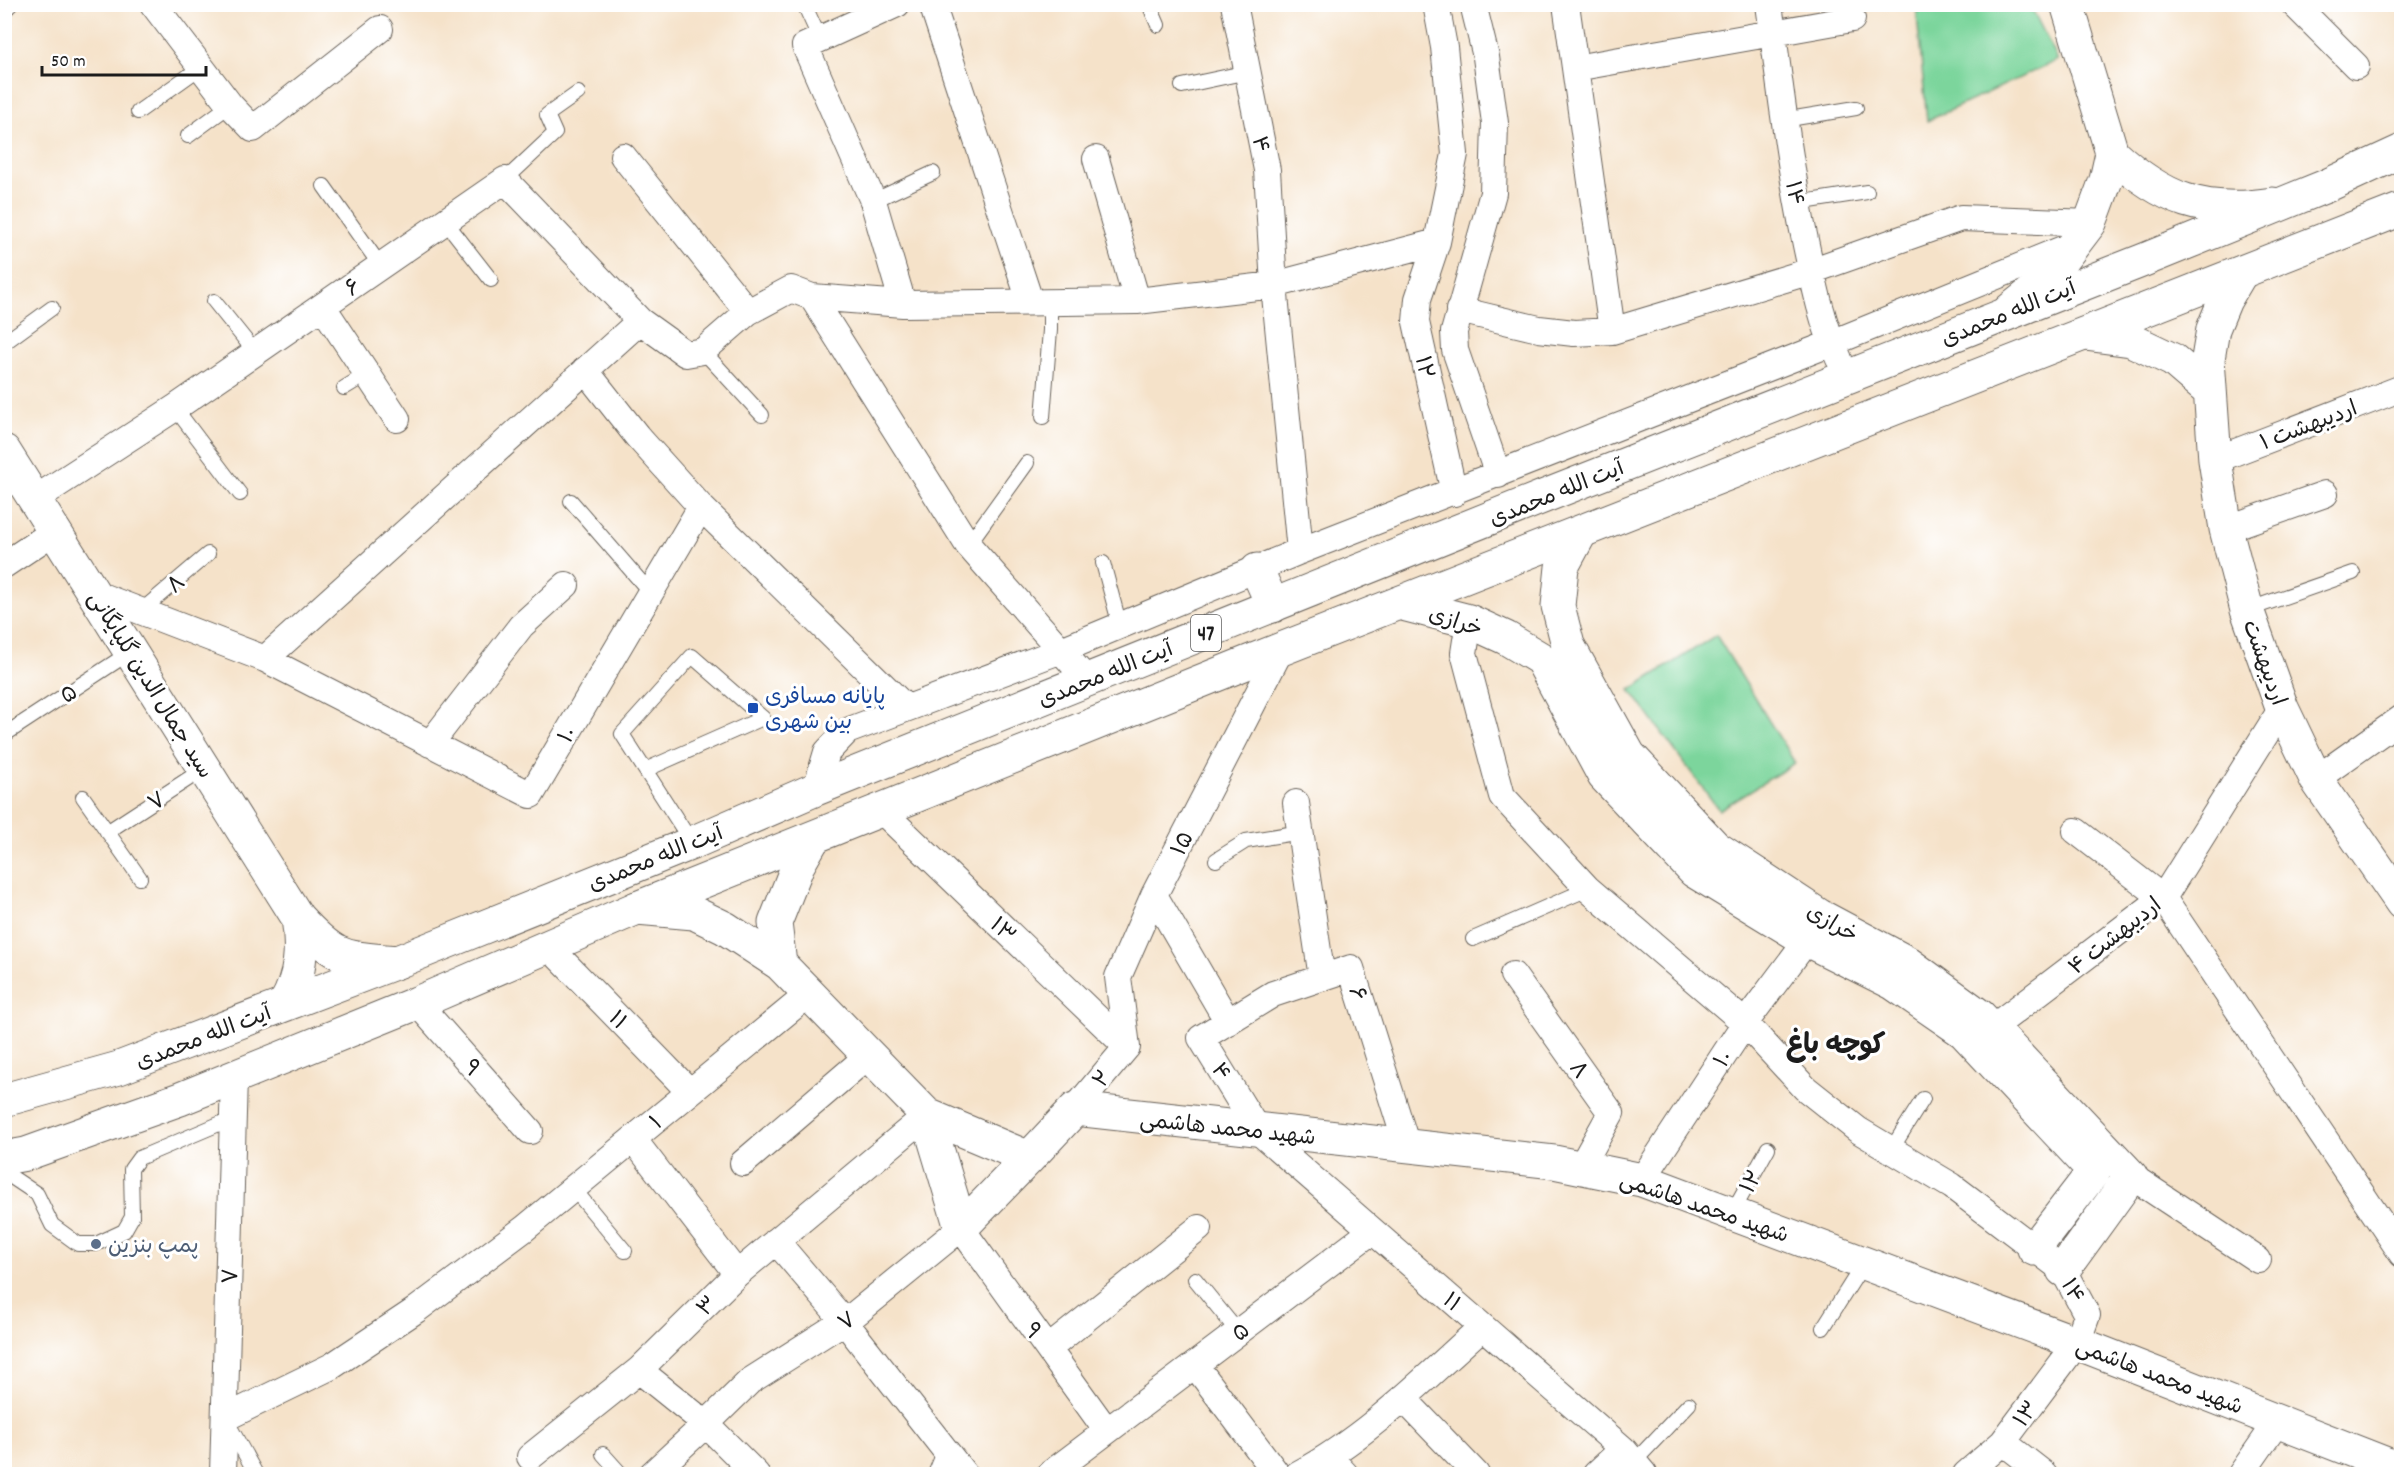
<svg xmlns="http://www.w3.org/2000/svg" width="2406" height="1479" viewBox="0 0 2406 1479" font-family="Dekko,'Playpen Sans Arabic',sans-serif">
	<rect width="100%" height="100%" fill="#fff"/>
	<filter id="ink" filterUnits="userSpaceOnUse"><feTurbulence type="fractalNoise" baseFrequency=".0167" numOctaves="2"/><feDisplacementMap in="SourceGraphic" scale="12" xChannelSelector="R" yChannelSelector="G"/><feConvolveMatrix kernelMatrix="1 2 1 2 8 2 1 2 1" color-interpolation-filters="sRGB"/></filter>
	<filter id="wash" filterUnits="userSpaceOnUse"><feTurbulence type="fractalNoise" baseFrequency=".008" numOctaves="4" result="noise"/><feDisplacementMap in="SourceGraphic" scale="24" xChannelSelector="R" yChannelSelector="G"/><feGaussianBlur stdDeviation="1.35" result="paint"/><feColorMatrix in="noise" values="0 0 0 0 0 0 0 0 0 0 0 0 0 0 0 0 0 1.4 0 .05"/><feComposite in="paint" operator="in"/></filter>
	<g filter="url(#wash)">
		<rect width="100%" height="100%" fill="#f5e2c9"/>
		<path fill="#7bd59c" stroke="#4c785c" stroke-width="1.5" d="M 1916,5 L 2030,5 L 2058,60 L 1927,121 Z
			M 1716,635 L 1795,763 L 1719,810 L 1630,690 Z"/>
	</g>
	<g filter="url(#ink)">
		<g fill="none" stroke-linecap="round" stroke-linejoin="round">
			<defs>
				<path id="service" d="M 804,4 L 820,39
					M 1149,4 L 1158,25
					M 4,11 L 11,4
					M 1182,86 L 1248,72
					M 138,112 L 201,67
					M 1783,120 L 1856,108
					M 188,136 L 230,105
					M 505,180 L 555,133 L 547,115 L 578,93
					M 324,186 L 380,265
					M 873,201 L 933,173
					M 1797,203 L 1867,192
					M 445,221 L 491,280
					M 214,301 L 255,352
					M 4,343 L 52,308
					M 703,351 L 762,415
					M 344,388 L 367,374
					M 175,408 L 240,494
					M 1043,417 L 1050,330 L 1050,303
					M 571,501 L 649,591
					M 968,545 L 1027,463
					M 1103,563 L 1120,626
					M 2247,610 L 2353,573
					M 141,611 L 208,554
					M 4,735 L 132,651
					M 645,770 L 763,718 L 692,656 L 622,734 L 692,843
					M 83,797 L 140,878
					M 107,832 L 205,768
					M 1216,860 L 1246,841 L 1301,832
					M 1473,939 L 1588,889
					M 1891,1150 L 1923,1099
					M 4,1172 L 37,1194 L 52,1225 L 78,1244 L 96,1244 L 124,1231 L 132,1217 L 131,1169 L 139,1158 L 233,1118
					M 573,1188 L 625,1251
					M 1732,1213 L 1768,1148
					M 1195,1279 L 1238,1332
					M 1823,1328 L 1864,1263
					M 229,1425 L 256,1474
					M 603,1454 L 621,1474
					M 1634,1462 L 1689,1404
					M 935,1474 L 945,1450"/>
				<path id="minor" d="M 153,4 L 230,105 L 253,129 L 380,29
					M 897,4 L 805,46 L 873,201 L 903,304
					M 932,4 L 1030,301
					M 1234,4 L 1267,170 L 1274,285 L 1300,551
					M 1436,4 L 1444,47 L 1455,154 L 1437,242 L 1418,299 L 1416,322 L 1454,493
					M 1473,4 L 1486,57 L 1495,123 L 1493,193 L 1454,332 L 1455,350 L 1498,475
					M 1566,4 L 1612,331
					M 1769,4 C 1780,85 1789,165 1806,245 C 1814,283 1822,324 1839,359
					M 2294,4 L 2356,66
					M 1575,68 L 1852,19
					M 623,156 L 748,312
					M 1096,159 L 1137,301
					M 812,297 L 968,545 L 1087,680
					M 323,307 L 397,419
					M 1459,310 L 1539,329 L 1574,333 L 1612,331 L 1811,271 L 1961,218 L 2090,223
					M 585,370 L 637,436 L 701,507
					M 2215,460 L 2402,388
					M 35,499 L 175,408 L 505,180 L 640,321 L 686,354 L 703,351 L 748,312 L 791,289 L 812,297 L 903,304 L 1137,301 L 1274,285 L 1437,242
					M 2226,529 L 2325,494
					M 4,565 L 55,531
					M 96,594 L 265,659 L 531,795 L 701,507 L 906,708
					M 1469,621 L 1464,653 L 1502,796 L 1588,889 L 1745,1023 L 1805,1088 L 1858,1130 L 1952,1186 L 2063,1270 L 2087,1315 L 2077,1343 L 2003,1442 L 2044,1474
					M 265,659 L 640,321
					M 430,744 L 521,626 L 566,585
					M 2316,779 L 2402,718
					M 816,789 L 827,752 L 847,731 L 1059,651 L 1300,551 L 1832,343 L 2075,244
					M 1296,803 L 1322,978
					M 882,811 L 1127,1047
					M 2076,831 L 2163,898 L 2402,1254
					M 1154,895 L 1228,1022
					M 548,946 L 690,1092
					M 1513,975 L 1611,1113 L 1581,1167
					M 417,1003 L 530,1131
					M 1979,1038 L 2163,898 L 2282,708
					M 1127,1047 L 1118,977 L 1154,895 L 1281,649
					M 1075,1109 L 1127,1047
					M 1407,1146 L 1351,968 L 1273,994 L 1201,1038 L 1258,1131 L 1623,1449 L 1644,1474
					M 743,1163 L 869,1055
					M 2131,1176 L 2258,1260
					M 1642,1180 L 1745,1023 L 1807,940
					M 776,1241 L 844,1321 L 964,1474
					M 737,1274 L 633,1139 L 809,994
					M 1048,1349 L 1199,1228
					M 1195,1365 L 1277,1474
					M 639,1370 L 706,1424 L 652,1474
					M 1403,1398 L 1476,1474
					M 225,1418 L 332,1366 L 416,1310 L 524,1229 L 633,1139
					M 530,1457 L 639,1370 L 737,1274 L 927,1115
					M 1329,1457 L 1345,1474
					M 223,1474 L 234,1077
					M 756,1474 L 706,1424 L 750,1381 L 854,1315 L 961,1228 L 1107,1431
					M 1050,1474 L 1372,1231
					M 1298,1474 C 1367,1437 1424,1379 1482,1327
					M 1596,1474 L 1623,1449
					M 1966,1474 L 2003,1442
					M 2241,1474 L 2278,1421"/>
				<path id="tertiary" d="M 2112,153 C 2163,200 2204,215 2273,204
					M 2241,273 L 2225,300 L 2213,329 L 2208,359 L 2215,460 L 2226,529 L 2247,610 L 2282,708 L 2316,779 L 2402,903
					M 2010,310 L 2045,282 L 2090,223 L 2106,180 L 2112,153 L 2067,4
					M 2085,334 L 2131,340 L 2173,360 L 2209,391
					M 4,451 L 298,918 C 337,960 342,957 397,962
					M 1581,532 L 1562,567 L 1558,606 L 1568,645 L 1629,755 L 1715,847 L 1820,916 L 1906,962 L 1980,1016 L 2131,1176 L 2063,1270
					M 1399,603 L 1469,621 L 1506,638 L 1541,659 L 1604,776 L 1694,871 L 1807,940 L 1893,983 L 1964,1032 L 2094,1171 L 2034,1249
					M 637,908 L 694,913 L 725,928 L 780,964 L 927,1115 L 1029,1158 L 1075,1109 L 1554,1162 L 1642,1180 L 2077,1343 L 2402,1470
					M 780,964 L 775,923 L 798,865 L 813,839
					M 285,1004 C 301,977 303,949 298,918
					M 927,1115 L 961,1228 L 1029,1158"/>
				<path id="primary" d="M 1257,570 L 1273,606"/>
				<path id="trunk" d="M 4,1100 L 119,1068 L 397,962 L 692,843 L 816,789 L 1545,496 L 2144,260 L 2326,186 L 2402,151
					M 4,1158 L 26,1154 L 180,1099 L 417,1003 L 637,908 L 1246,663 L 2402,209"/>
			</defs>
			<use href="#service" stroke="#686159" stroke-width="16"/>
			<use href="#minor" stroke="#686159" stroke-width="28"/>
			<use href="#tertiary" stroke="#686159" stroke-width="35"/>
			<use href="#primary" stroke="#686159" stroke-width="35"/>
			<use href="#trunk" stroke="#686159" stroke-width="35"/>
			<use href="#service" stroke="#fff" stroke-width="14"/>
			<use href="#minor" stroke="#fff" stroke-width="26"/>
			<use href="#tertiary" stroke="#fff" stroke-width="33"/>
			<use href="#primary" stroke="#fff" stroke-width="33"/>
			<use href="#trunk" stroke="#fff" stroke-width="33"/>
		</g>
	</g>
	<rect fill="#1a4fb4" stroke="#fff" stroke-width="2" x="747" y="702" width="12" height="12" rx="3"/>
	<circle fill="#5c6f8a" stroke="#fff" stroke-width="2" cx="96" cy="1244" r="6"/>
	<g text-anchor="middle" stroke-width="6" stroke-linejoin="round" paint-order="stroke">
		<rect fill="#fff" stroke="#606060" stroke-width="1.5" x="1191" y="615" width="30" height="36" rx="4.5"/>
		<g font-size="21" font-weight="bold" fill="#1c1c1c">
			<text x="1206" y="640">47</text>
		</g>
		<g font-size="22" fill="#1c1c1c" stroke="#fff">
			<text transform="translate(1262 144) rotate(79)" y="8">۴</text>
			<text transform="translate(1796 193) rotate(80)" y="8">۱۴</text>
			<text transform="translate(352 286) rotate(-36)" y="8">۶</text>
			<text transform="translate(2008 312) rotate(-22)" y="8">آیت الله محمدی</text>
			<text transform="translate(1426 367) rotate(78)" y="8">۱۲</text>
			<text transform="translate(2308 424) rotate(-21)" y="8">اردیبهشت ۱</text>
			<text transform="translate(1556 492) rotate(-22)" y="8">آیت الله محمدی</text>
			<text transform="translate(175 583) rotate(-41)" y="8">۸</text>
			<text transform="translate(1456 620) rotate(18)" y="8">خرازی</text>
			<text transform="translate(2266 662) rotate(70)" y="8">اردیبهشت</text>
			<text transform="translate(1105 673) rotate(-22)" y="8">آیت الله محمدی</text>
			<text transform="translate(152 684) rotate(58)" y="8">سید جمال الدین گلپایگانی</text>
			<text transform="translate(68 693) rotate(-33)" y="8">۵</text>
			<text transform="translate(566 734) rotate(-60)" y="8">۱۰</text>
			<text transform="translate(156 800) rotate(-33)" y="8">۷</text>
			<text transform="translate(1181 843) rotate(-63)" y="8">۱۵</text>
			<text transform="translate(655 857) rotate(-22)" y="8">آیت الله محمدی</text>
			<text transform="translate(1833 922) rotate(30)" y="8">خرازی</text>
			<text transform="translate(1004 929) rotate(44)" y="8">۱۳</text>
			<text transform="translate(2114 935) rotate(-38)" y="8">اردیبهشت ۴</text>
			<text transform="translate(1359 993) rotate(72)" y="8">۶</text>
			<text transform="translate(619 1019) rotate(46)" y="8">۱۱</text>
			<text transform="translate(203 1036) rotate(-21)" y="8">آیت الله محمدی</text>
			<text transform="translate(1722 1058) rotate(-57)" y="8">۱۰</text>
			<text transform="translate(473 1067) rotate(49)" y="8">۹</text>
			<text transform="translate(1580 1069) rotate(55)" y="8">۸</text>
			<text transform="translate(1222 1071) rotate(59)" y="8">۴</text>
			<text transform="translate(1101 1078) rotate(-51)" y="8">۲</text>
			<text transform="translate(655 1121) rotate(-39)" y="8">۱</text>
			<text transform="translate(1228 1127) rotate(6)" y="8">شهید محمد هاشمی</text>
			<text transform="translate(1750 1181) rotate(-61)" y="8">۱۲</text>
			<text transform="translate(1705 1206) rotate(19)" y="8">شهید محمد هاشمی</text>
			<text transform="translate(229 1276) rotate(-89)" y="8">۷</text>
			<text transform="translate(2074 1290) rotate(61)" y="8">۱۴</text>
			<text transform="translate(1453 1301) rotate(41)" y="8">۱۱</text>
			<text transform="translate(706 1305) rotate(-44)" y="8">۳</text>
			<text transform="translate(846 1320) rotate(-34)" y="8">۷</text>
			<text transform="translate(1034 1330) rotate(54)" y="8">۹</text>
			<text transform="translate(1240 1331) rotate(-37)" y="8">۵</text>
			<text transform="translate(2160 1375) rotate(21)" y="8">شهید محمد هاشمی</text>
			<text transform="translate(2025 1413) rotate(-53)" y="8">۱۳</text>
		</g>
		<g font-size="22" fill="#164399" stroke="#fff" text-anchor="start">
			<text x="765" y="703">پایانه مسافری<tspan x="765" dy="25">بین شهری</tspan></text>
		</g>
		<g font-size="22" fill="#4e5e75" stroke="#fff" text-anchor="start">
			<text x="108" y="1252">پمپ بنزین</text>
		</g>
		<g font-size="28" font-weight="bold" fill="#1c1c1c" stroke="#fff">
			<text x="1836" y="1053">کوچه باغ</text>
		</g>
	</g>
	<rect width="2406" height="1479" fill="none" stroke="#fff" stroke-width="24"/>
	<path d="M42 66v9h164v-9" fill="none" stroke="#1c1c1c" stroke-width="3"/>
	<text x="51" y="66" font-size="18" fill="#1c1c1c" stroke="#ffffff" stroke-width="4.5" paint-order="stroke">50 m</text>
</svg>
